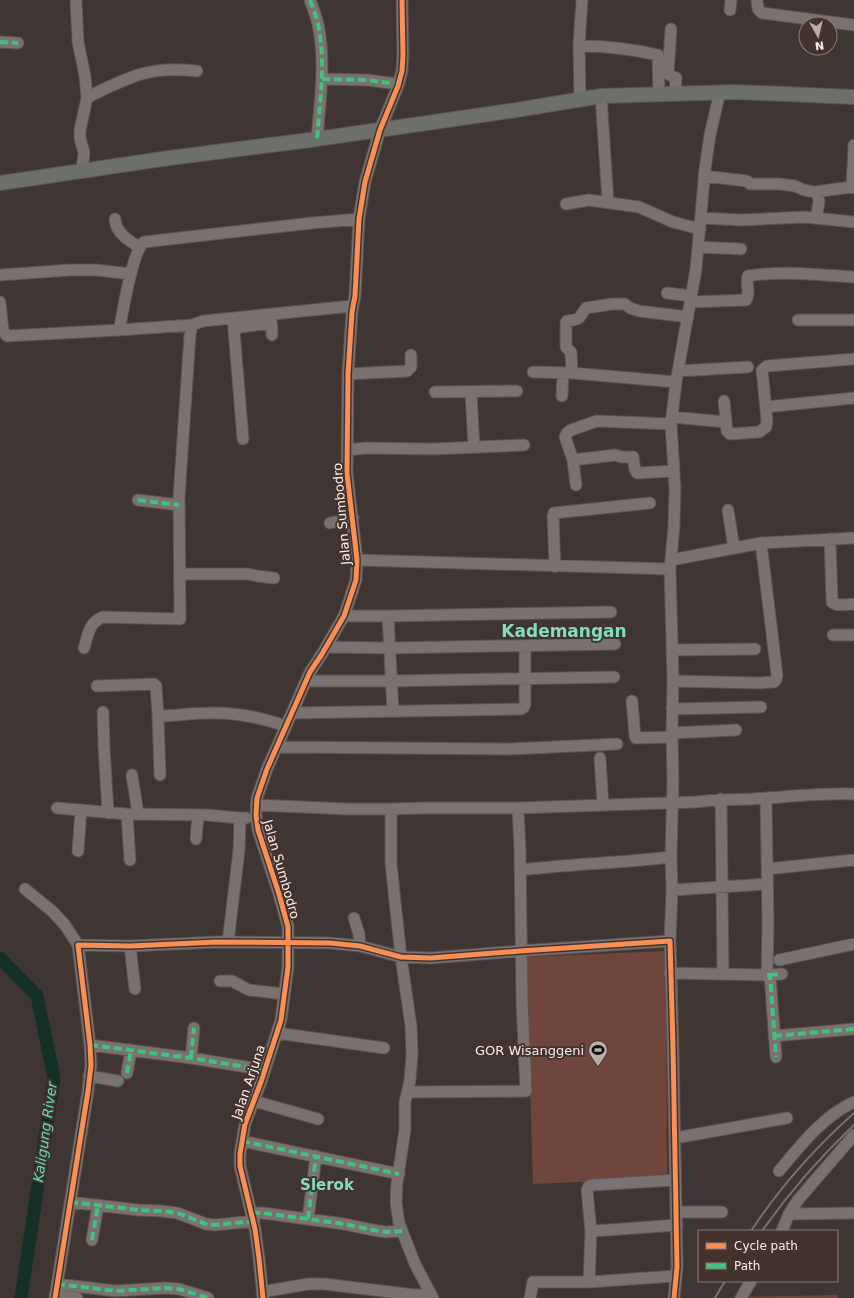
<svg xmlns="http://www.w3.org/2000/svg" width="854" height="1298" viewBox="0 0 854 1298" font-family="'DejaVu Sans',sans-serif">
	<rect width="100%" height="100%" fill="#3f3532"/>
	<path fill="#6f463b" d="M 666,951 L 667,1178 L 533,1184 L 526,957 Z
		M 838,1295 L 838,1298 L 741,1298 L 741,1297 Z"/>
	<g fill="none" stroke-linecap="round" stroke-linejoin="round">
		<path stroke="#142f26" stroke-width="13" d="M 0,958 L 37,996 L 54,1078 L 21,1298"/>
		<defs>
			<path id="minor" d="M 76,0 L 78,42 L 85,76 L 87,98 L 80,130 L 80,138 L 84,153 L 82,170
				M 310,0 C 313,8 316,16 318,24 C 326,62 320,101 317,139
				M 757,0 L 758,9 L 762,13 L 854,25
				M 730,10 L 731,0
				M 671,29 L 668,74 L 676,78 L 675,93
				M 0,42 L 18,43
				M 579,46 C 606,46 632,49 658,55 L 659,93
				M 322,79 L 367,80 L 398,84
				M 601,96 L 608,202
				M 87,98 C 103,89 121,81 138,75 C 156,69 179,69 197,71
				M 580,99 L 579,46 L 582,0
				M 854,145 L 852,187 L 854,188
				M 704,176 L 747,181 L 750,184 L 779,184 L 795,186 L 804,190 L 814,192 L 852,187
				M 566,204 L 589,200 L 639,207 L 673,222 L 700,229
				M 701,218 L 742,220 L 805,217 L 854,222
				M 816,218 L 819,202 L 818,192
				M 115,219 C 116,233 128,240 139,247
				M 698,247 L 741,249
				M 0,275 L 70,270 L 96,270 L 131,274
				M 667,293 L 691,296
				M 0,302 L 3,331 L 7,336 L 119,330
				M 691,302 L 746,300 C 751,293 745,284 748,276 C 783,270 820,275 854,277
				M 271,316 L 272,335
				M 233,318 L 243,439
				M 798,320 L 854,320
				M 192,325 L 119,330 C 123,313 132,251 144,242 L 312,223 L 359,219
				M 234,328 L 271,323
				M 678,371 L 748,367
				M 533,372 L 572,373 L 676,382
				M 572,373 L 571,352 L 566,347 L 566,323 L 567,321 C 583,319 578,318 586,308 L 612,304 L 625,304 L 630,308 L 639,311 L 688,317
				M 348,374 L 407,371 L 411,367 L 411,355
				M 435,392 L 517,391
				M 471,392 L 474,447
				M 562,396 L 563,373
				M 724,401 L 727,431 L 730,434 L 759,432 L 766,427 L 767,420 L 762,370 L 767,366 L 854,359
				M 766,407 L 854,398
				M 672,417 L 726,422
				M 347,450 L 366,448 L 434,449 L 524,445
				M 573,460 L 615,455 L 622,457 L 633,457 L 635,470 L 637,473 L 674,471
				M 576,485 L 573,460 L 565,437 L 567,433 L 571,430 L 597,421 L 671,424
				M 138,500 L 179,505
				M 728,510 L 734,548
				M 330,523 L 353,518
				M 830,539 L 832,602 C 837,607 847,604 854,604
				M 357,560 L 670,569
				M 671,560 L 761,543 L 854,538
				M 555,567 L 553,516 L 554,513 L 650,503
				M 180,574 L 248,574 L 257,576 L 274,578
				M 344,616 L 388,616 L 611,612
				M 388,616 L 393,711
				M 833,635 L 854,635
				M 326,647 L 389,648 L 615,644
				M 84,648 C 88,635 89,622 103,617 L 180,619 L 179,497 L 190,335 L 192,325 L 203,321 L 352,306
				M 672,650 L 755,649
				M 306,681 L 391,681 L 614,677
				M 673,681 L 760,683 L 774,682 L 776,680 L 777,675 L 761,543
				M 97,686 L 154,684 L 156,686 L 158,716 C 175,716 192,713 209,713 C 234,712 262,718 286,726
				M 632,701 L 635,736 L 636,738 L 672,737
				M 672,709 L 761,707
				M 103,712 L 104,746 L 108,813
				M 292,713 L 521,709 L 524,707 L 525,704 L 525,646
				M 158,716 L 160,775
				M 672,733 L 736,730
				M 277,747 L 510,749 L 617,744
				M 600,758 L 603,805
				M 132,775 L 138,814
				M 721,799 L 723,974
				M 256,805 L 348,809 L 391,809 L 424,808 L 518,808 L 695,802 C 719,799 743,800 767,798 C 796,796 825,793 854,794
				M 57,808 L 127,814 L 207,815 L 240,818
				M 391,809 L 391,864 L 401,957 L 411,1026 L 412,1054 L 410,1080 L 405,1102 L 405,1130 L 397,1183 L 396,1203 L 399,1223 L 415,1264 L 433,1298
				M 127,814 L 130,860
				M 196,839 L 198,815
				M 78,851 L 81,810
				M 767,869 L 854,860
				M 520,870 C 570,864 621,863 671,857
				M 25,889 L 52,911 L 65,925 L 78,945
				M 672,890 L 767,884
				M 354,918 L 359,934 L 360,946
				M 670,941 L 672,890 L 671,857 L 673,781 L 672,733 L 673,681 L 670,569 L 674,526 L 675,488 L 671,424 L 676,382 L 696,269 L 705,169 L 710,135 L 720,92
				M 228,942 L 239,850 L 240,818 L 246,818
				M 130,946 L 135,989
				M 779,960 L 854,944
				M 670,973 L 767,975 L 768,924 L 766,798
				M 767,975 L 770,975 L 776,1057
				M 770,975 L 782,974
				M 220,981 L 232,981 L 249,990 L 284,994
				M 277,1033 L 384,1048
				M 774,1036 L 854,1029
				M 90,1045 L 191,1058 L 265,1070
				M 191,1058 L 194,1028
				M 127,1073 L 131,1050
				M 89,1076 L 118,1081
				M 408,1092 L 526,1091 L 522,1002 L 520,850 L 518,808
				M 254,1101 L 318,1119
				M 675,1138 L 787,1118
				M 242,1141 L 399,1174
				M 779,1171 C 801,1145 822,1117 854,1102
				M 70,1202 L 138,1210 L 162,1211 L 177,1213 L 206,1224 L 215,1225 L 254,1221
				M 676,1212 L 722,1212
				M 252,1213 L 263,1213 L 344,1224 L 373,1230 L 386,1232 L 402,1231
				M 789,1214 L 854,1213
				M 308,1219 L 316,1156
				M 782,1231 L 789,1214 L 798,1200 L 854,1135
				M 591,1232 L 587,1190 L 589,1186 L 593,1185 L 675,1180
				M 92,1240 L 98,1205
				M 589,1282 L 591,1232 L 594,1231 L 677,1225
				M 57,1284 L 116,1291 L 165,1288 L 179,1289 L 208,1298
				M 262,1292 L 308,1284 L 324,1284 L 415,1295 L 431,1294
				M 55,1295 L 77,1298
				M 55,1298 L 88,1091 L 91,1065 L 90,1045 L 78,945 L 130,946 L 217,942 L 330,943 L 360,946 L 401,957 L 431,958 L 520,951 L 670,941 L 673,1046 L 677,1267 L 674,1298
				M 263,1298 L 259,1258 L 255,1229 L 240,1166 L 240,1154 L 245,1124 L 261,1082 L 281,1020 L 288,967 L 288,927 L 279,894 L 258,830 L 256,815 L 257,798 L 267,769 L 310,672 L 322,654 L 344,616 L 356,580 L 357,560 L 347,473 L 348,374 L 352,312 L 355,296 L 359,219 L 365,182 L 380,130 L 398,86 L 402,71 L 403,55 L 402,0
				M 530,1298 L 533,1282 L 589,1282 L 675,1276
				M 741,1298 L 751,1281"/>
			<path id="major" d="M 0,183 L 169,158 L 310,140 L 510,111 L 601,96 L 736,92 L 854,97"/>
		</defs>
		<use href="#minor" stroke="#5c5451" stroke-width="13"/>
		<use href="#major" stroke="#5c5451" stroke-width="16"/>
		<use href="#minor" stroke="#7a7270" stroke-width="11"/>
		<use href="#major" stroke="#6d6f6b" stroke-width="14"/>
		<path stroke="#7a7371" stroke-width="2" d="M 751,1231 C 780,1187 815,1148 854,1113
			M 762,1231 C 789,1193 820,1157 854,1125
			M 715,1298 L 725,1281"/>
		<path stroke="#40c37c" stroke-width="4" stroke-dasharray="8 4" stroke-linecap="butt" d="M 310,0 C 313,8 316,16 318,24 C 326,62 320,101 317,139
			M 0,42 L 18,43
			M 322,79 L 367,80 L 398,84
			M 138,500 L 179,505
			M 767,975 L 770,975 L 776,1057
			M 770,975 L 782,974
			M 774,1036 L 854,1029
			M 90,1045 L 191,1058 L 265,1070
			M 191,1058 L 194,1028
			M 127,1073 L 131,1050
			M 242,1141 L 399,1174
			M 70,1202 L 138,1210 L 162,1211 L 177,1213 L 206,1224 L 215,1225 L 254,1221
			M 252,1213 L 263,1213 L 344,1224 L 373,1230 L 386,1232 L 402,1231
			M 308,1219 L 316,1156
			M 92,1240 L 98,1205
			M 57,1284 L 116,1291 L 165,1288 L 179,1289 L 208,1298"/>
		<defs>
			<path id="cycleway" d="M 55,1298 L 88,1091 L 91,1065 L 90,1045 L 78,945 L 130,946 L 217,942 L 330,943 L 360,946 L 401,957 L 431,958 L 520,951 L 670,941 L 673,1046 L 677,1267 L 674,1298
				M 263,1298 L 259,1258 L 255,1229 L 240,1166 L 240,1154 L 245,1124 L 261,1082 L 281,1020 L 288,967 L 288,927 L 279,894 L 258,830 L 256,815 L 257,798 L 267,769 L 310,672 L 322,654 L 344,616 L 356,580 L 357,560 L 347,473 L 348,374 L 352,312 L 355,296 L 359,219 L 365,182 L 380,130 L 398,86 L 402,71 L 403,55 L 402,0"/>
		</defs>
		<use href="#cycleway" stroke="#44322d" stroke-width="8"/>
		<use href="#cycleway" stroke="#f78f57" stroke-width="5"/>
	</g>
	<defs>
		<symbol id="stadium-pin" viewBox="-11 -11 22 30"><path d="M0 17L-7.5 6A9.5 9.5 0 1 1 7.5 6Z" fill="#b9adaa" stroke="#44322d"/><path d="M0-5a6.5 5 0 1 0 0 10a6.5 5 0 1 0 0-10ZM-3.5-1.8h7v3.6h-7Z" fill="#111"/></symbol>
	</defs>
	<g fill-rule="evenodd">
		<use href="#stadium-pin" x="587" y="1039" width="22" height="30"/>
	</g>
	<g text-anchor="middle" stroke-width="4" stroke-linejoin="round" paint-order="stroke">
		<g font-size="13" fill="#faeeeb" stroke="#44322d">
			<text transform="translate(341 514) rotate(-95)" y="5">Jalan Sumbodro</text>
			<text transform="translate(282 869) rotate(74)" y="5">Jalan Sumbodro</text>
			<text transform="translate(248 1082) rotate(-71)" y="5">Jalan Arjuna</text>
		</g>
		<g font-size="13" fill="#faeeeb" stroke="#44322d" text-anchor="end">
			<text x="584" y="1055">GOR Wisanggeni</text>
		</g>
		<g font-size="14" font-style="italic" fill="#5cdfbc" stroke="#44322d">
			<text transform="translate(45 1132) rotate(-82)" y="5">Kaligung River</text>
		</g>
		<g font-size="15" font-weight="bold" fill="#7fdec2" stroke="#44322d">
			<text x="327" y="1190">Slerok</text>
		</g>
		<g font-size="17" font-weight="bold" fill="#7fdec2" stroke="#44322d">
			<text x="564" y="637">Kademangan</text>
		</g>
	</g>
	<rect x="698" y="1230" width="140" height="52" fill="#44322d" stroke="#8d7d79"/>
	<rect x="706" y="1243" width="20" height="6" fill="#f78f57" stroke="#8d7d79"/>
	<text x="734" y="1250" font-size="12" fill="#faeeeb">Cycle path</text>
	<rect x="706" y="1263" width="20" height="6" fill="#40c37c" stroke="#8d7d79"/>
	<text x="734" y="1270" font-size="12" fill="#faeeeb">Path</text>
	<g transform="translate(818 36) rotate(172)"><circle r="19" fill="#44322d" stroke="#8d7d79"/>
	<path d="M0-3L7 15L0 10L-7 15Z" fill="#b9adaa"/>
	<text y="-6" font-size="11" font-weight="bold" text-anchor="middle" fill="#faeeeb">N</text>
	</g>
</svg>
